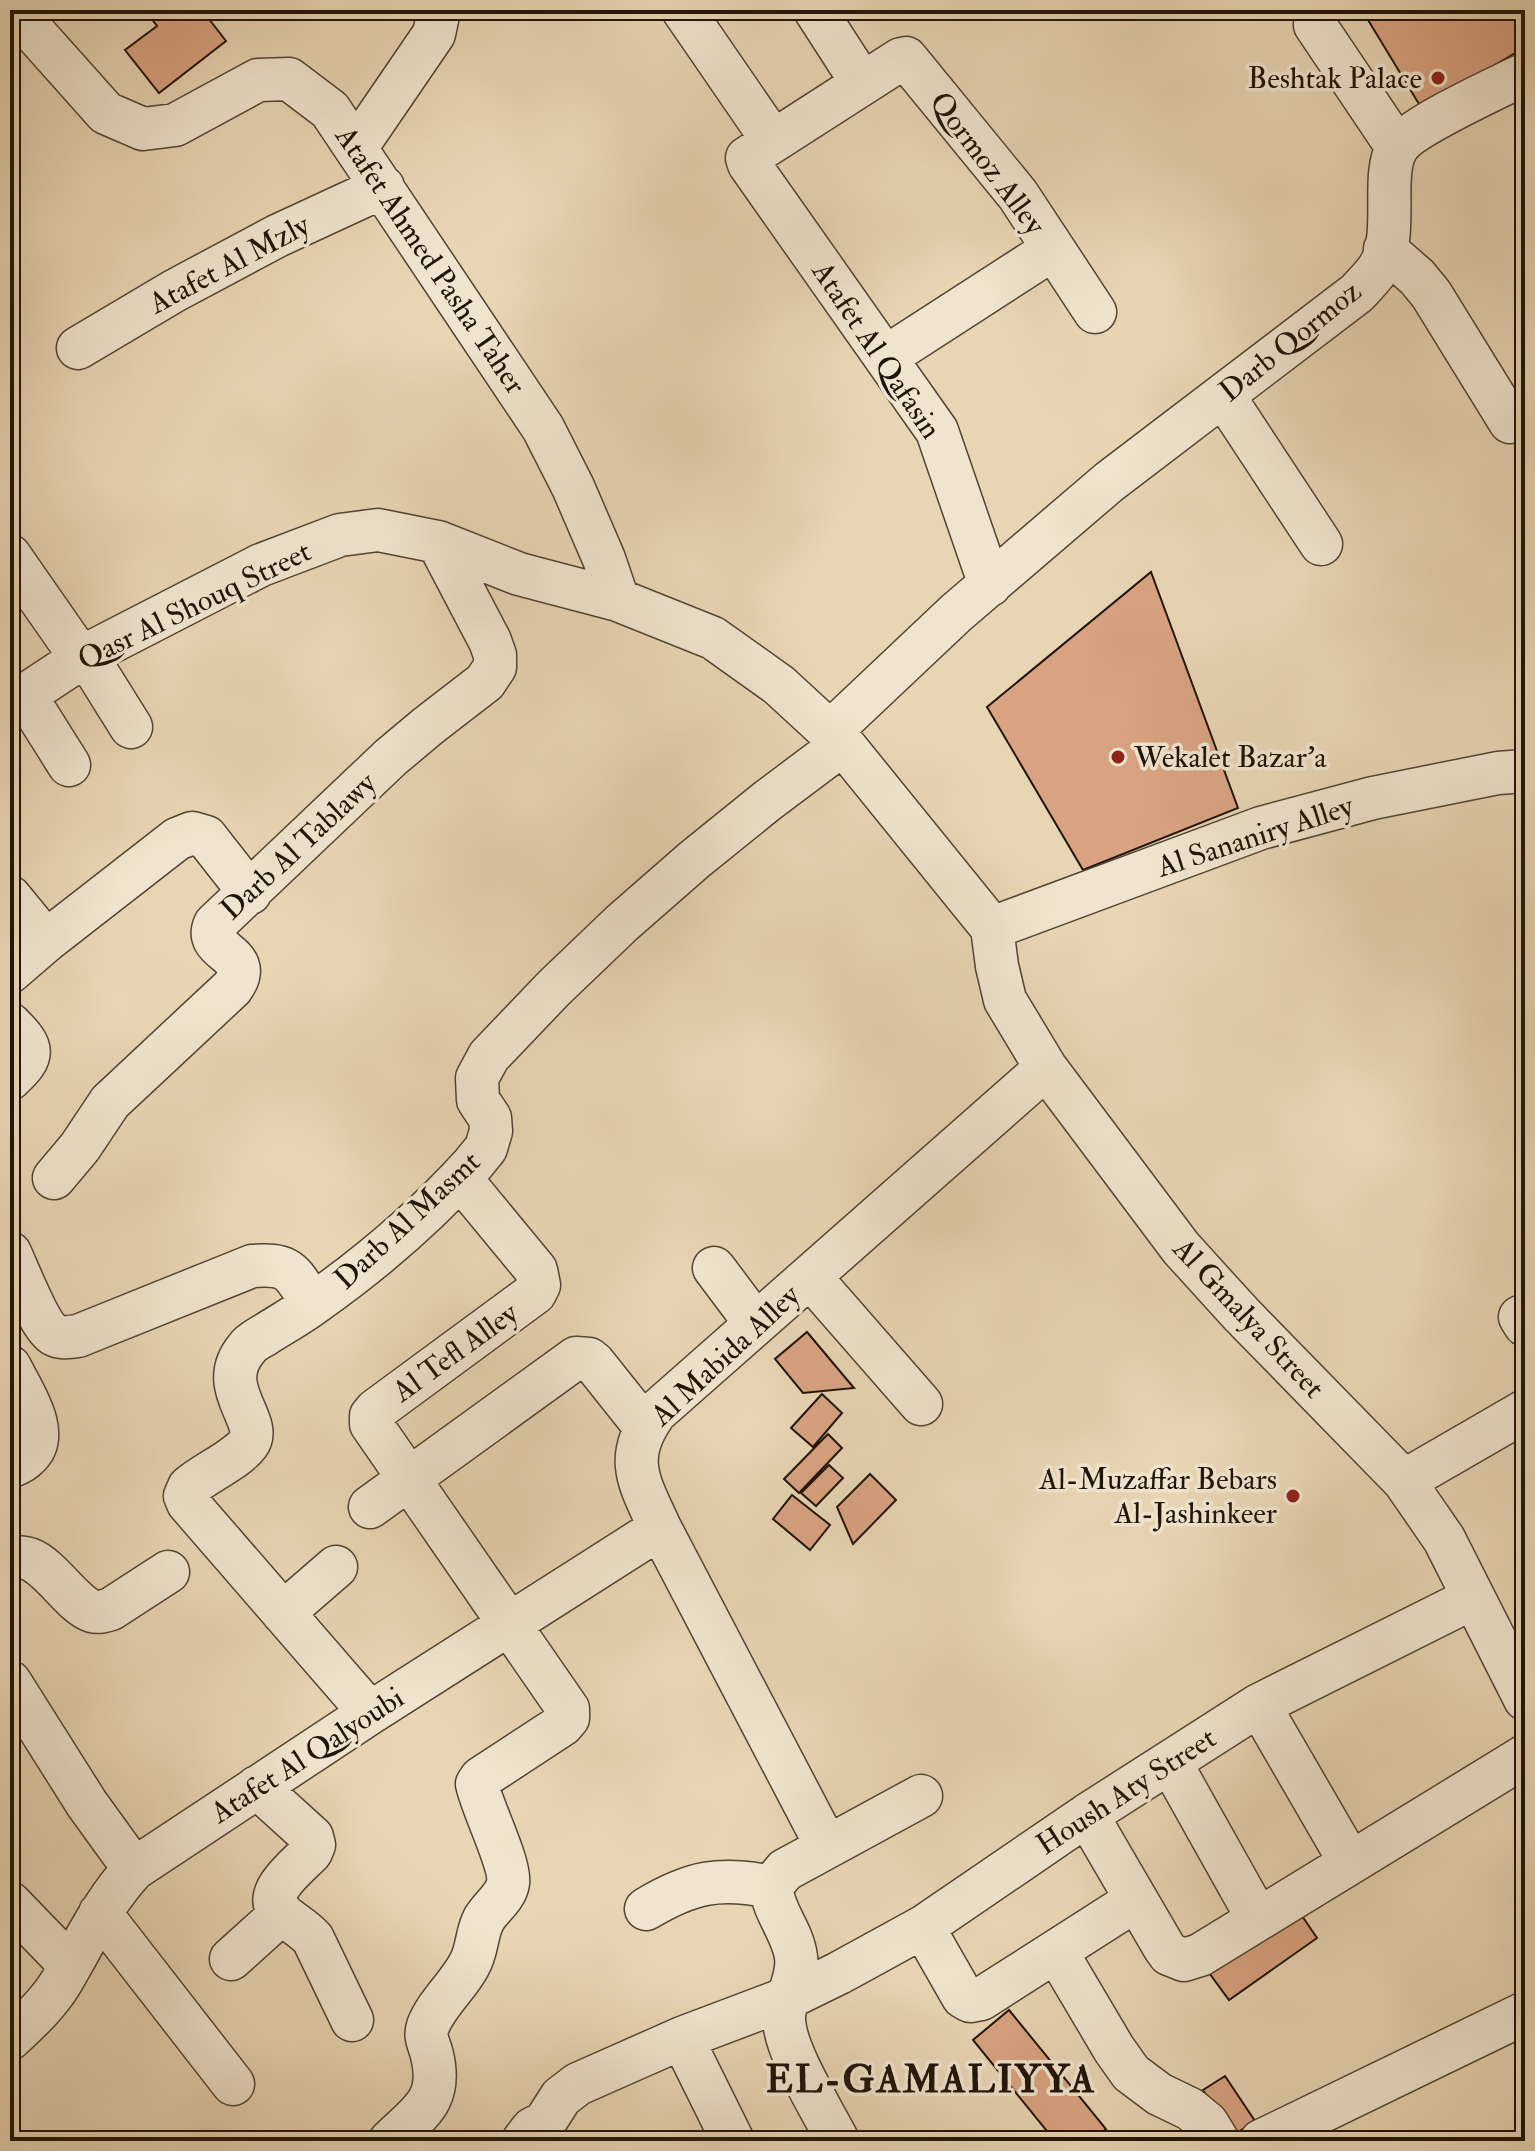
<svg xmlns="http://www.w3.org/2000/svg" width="1535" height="2151" viewBox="0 0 1535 2151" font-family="'IM FELL Double Pica',serif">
	<rect width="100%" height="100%" fill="#e8d5b4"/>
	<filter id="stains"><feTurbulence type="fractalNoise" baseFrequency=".0025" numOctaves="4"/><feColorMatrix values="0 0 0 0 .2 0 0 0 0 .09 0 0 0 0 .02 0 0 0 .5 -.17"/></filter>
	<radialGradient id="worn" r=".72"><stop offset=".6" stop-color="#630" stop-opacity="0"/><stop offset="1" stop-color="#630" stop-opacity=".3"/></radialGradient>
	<path fill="#d9a381" stroke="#201408" stroke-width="2" d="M 145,10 L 202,10 L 226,41 L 159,93 L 125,50 L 157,26 Z
		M 1362,10 L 1525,10 L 1525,47 L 1422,109 Z
		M 1151,572 L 1238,808 L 1083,870 L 987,707 Z
		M 807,1332 L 854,1388 L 803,1393 L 775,1359 Z
		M 822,1394 L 842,1413 L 813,1447 L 791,1428 Z
		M 828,1434 L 842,1448 L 799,1493 L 784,1479 Z
		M 829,1465 L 843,1478 L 816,1506 L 801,1493 Z
		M 870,1474 L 896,1500 L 853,1544 L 837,1507 Z
		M 792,1495 L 830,1525 L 810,1550 L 773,1519 Z
		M 1296,1907 L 1317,1938 L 1229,2000 L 1207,1970 Z
		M 1009,2010 L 1106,2129 L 1091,2141 L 1055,2141 L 973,2040 Z
		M 1225,2076 L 1255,2121 L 1232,2136 L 1203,2090 Z"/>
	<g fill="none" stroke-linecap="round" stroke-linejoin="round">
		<defs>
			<path id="street" d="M 14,10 L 106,113 L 143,129 L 175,125 L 258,80 L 289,79 L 330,110 L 543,428 L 573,487 L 604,559 L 618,600
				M 683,10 L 773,141
				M 815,10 L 862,83
				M 1315,25 L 1397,147
				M 356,148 L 434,34 L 439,10
				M 1385,249 L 1417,277 L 1431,294 L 1510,422
				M 78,348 L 174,291 L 277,236 L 383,187
				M 886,357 L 1053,249
				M 1223,395 L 1321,544
				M 10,556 L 81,658
				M 990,585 L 937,431 L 749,164 L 747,158 L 901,59 L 906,58 L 1018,195 L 1095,312
				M 86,655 L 131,727
				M 25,695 L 69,765
				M 10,705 L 86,655 L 261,565 L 340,535 L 378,530 L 438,542 L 519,574 L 618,600 L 713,638 L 779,685 L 843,744 L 992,928
				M 830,732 L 956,613 L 1109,482 L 1357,293 C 1365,284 1376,274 1381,264 C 1398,231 1381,175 1397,148 C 1410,127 1499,87 1525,74
				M 10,897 L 46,941
				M 992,928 L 997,966 L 1005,1000 L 1046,1068 L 1181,1248 L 1241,1314 L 1404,1481 L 1444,1539 L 1525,1699
				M 992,928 L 1261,828 L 1373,798 L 1498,773 L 1525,771
				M 10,972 L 46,941 L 177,839 L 192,833 L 206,837 L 250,893
				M 10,1024 C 34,1048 36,1055 10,1079
				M 54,1178 L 80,1147 L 110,1102 L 232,988 C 258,952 201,954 215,924 L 391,757 L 428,726 L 485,682 L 495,667 L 495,655 L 490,641 L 438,542
				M 10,1253 C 18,1270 39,1325 53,1334 C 61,1339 69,1337 78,1336 L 252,1266 C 293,1263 291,1273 313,1304
				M 714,1268 L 756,1324
				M 810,1277 L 921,1404
				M 1520,1317 L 1525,1325
				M 10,1367 C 22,1392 53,1434 27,1457 C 23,1462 15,1465 10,1467
				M 1404,1481 L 1525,1411
				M 370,1507 L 576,1358 L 589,1359 L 594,1363 L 645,1427
				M 10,1557 C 16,1557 23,1557 29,1559 C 51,1567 72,1604 92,1611 C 99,1613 105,1611 111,1609 L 168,1572
				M 283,1613 L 336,1567
				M 10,1682 L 87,1804 L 134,1869
				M 1259,1705 L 1350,1862
				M 370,1713 L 188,1503 L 185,1496 L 189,1487 C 205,1473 236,1460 248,1444 C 265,1421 213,1388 247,1348 C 251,1342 260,1338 266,1334 C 282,1324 298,1315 313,1304 C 370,1264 426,1216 473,1164 L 486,1148 L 491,1131 L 490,1118 L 478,1100 L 477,1078 L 489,1056 L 554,988 L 622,923 L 694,860 L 767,801 L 843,744
				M 1170,1762 L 1258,1919
				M 257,1787 L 312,1837 L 314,1845 L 311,1852 C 299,1865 263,1892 278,1910 C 288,1921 303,1927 313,1939 L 352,2020
				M 1087,1815 L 1164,1947 L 1169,1954 L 1184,1960 L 1200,1955 L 1525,1756
				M 827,1847 L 660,1528 C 639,1482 622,1458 656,1412 L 1046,1068
				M 10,1903 L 70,1965
				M 646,1909 C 691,1882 720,1876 771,1887
				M 100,1913 L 233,2084
				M 923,1927 L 963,1997 L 970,2001 L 981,1999 L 1136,1900
				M 1056,1951 L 1114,2049 L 1131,2073 L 1159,2094 L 1190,2109 L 1207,2123 L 1218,2141
				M 231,1959 L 282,1913
				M 682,2038 L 733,2141
				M 10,2039 C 28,2022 47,2005 60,1984 C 84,1944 102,1903 134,1869 L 370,1713 L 660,1528
				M 390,2141 C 420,2112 443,2101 432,2055 C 429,2043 424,2037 428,2026 C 437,2003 458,1986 469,1965 C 478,1950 476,1933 484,1919 C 491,1907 506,1897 508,1883 C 511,1864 482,1808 477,1784 L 481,1778 L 562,1725 L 568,1718 L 568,1709 L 371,1424 L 371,1416 L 376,1410 L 535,1293 L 539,1285 L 536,1270 L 460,1178
				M 523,2141 L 532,2129 L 545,2122 L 561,2097 L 578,2084 L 682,2038 L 788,1998 L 839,1973 L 923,1927 L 1087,1815 L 1259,1705 L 1473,1598
				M 838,2141 C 823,2111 783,2049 784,2017 C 785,1996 799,1978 796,1957 C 793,1932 773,1912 771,1887 L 785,1870 L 921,1796
				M 1261,2141 L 1525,2013"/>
		</defs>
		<use href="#street" stroke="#524433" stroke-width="45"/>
		<use href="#street" stroke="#f0e4ce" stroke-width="42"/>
	</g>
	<g fill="#8f2418" stroke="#f0e4ce" stroke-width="3">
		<circle cx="1438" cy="78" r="8"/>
		<circle cx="1118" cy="757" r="8"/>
		<circle cx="1293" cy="1496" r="8"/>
	</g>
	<g text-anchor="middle" stroke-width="7" stroke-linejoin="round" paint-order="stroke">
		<g font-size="30" fill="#201408" stroke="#f0e4ce" text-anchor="end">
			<text x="1422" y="88">Beshtak Palace</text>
			<text x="1134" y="767" text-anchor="start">Wekalet Bazar'a</text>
			<text x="1277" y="1489">Al-Muzaffar Bebars<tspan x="1277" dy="34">Al-Jashinkeer</tspan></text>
		</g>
		<g font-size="30" fill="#201408" stroke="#f0e4ce">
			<text transform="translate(988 163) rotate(53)" y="10">Qormoz Alley</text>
			<text transform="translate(431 260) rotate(56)" y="10">Atafet Ahmed Pasha Taher</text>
			<text transform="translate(229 264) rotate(-28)" y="10">Atafet Al Mzly</text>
			<text transform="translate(1290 341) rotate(-39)" y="10">Darb Qormoz</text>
			<text transform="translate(877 350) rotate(56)" y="10">Atafet Al Qafasin</text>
			<text transform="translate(194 605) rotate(-26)" y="10">Qasr Al Shouq Street</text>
			<text transform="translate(1255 836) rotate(-18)" y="10">Al Sananiry Alley</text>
			<text transform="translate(298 846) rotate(-43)" y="10">Darb Al Tablawy</text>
			<text transform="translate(407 1220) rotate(-43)" y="10">Darb Al Masmt</text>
			<text transform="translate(1249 1318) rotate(47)" y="10">Al Gmalya Street</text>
			<text transform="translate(455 1352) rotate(-36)" y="10">Al Tefl Alley</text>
			<text transform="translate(725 1355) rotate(-43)" y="10">Al Mabida Alley</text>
			<text transform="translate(307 1755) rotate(-33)" y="10">Atafet Al Qalyoubi</text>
			<text transform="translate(1126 1791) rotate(-33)" y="10">Housh Aty Street</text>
		</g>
		<g font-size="38" font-weight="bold" letter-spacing="2" fill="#201408" stroke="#f0e4ce">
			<text x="931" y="2092">EL-GAMALIYYA</text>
		</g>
	</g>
	<rect width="1535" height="2151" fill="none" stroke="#e8d5b4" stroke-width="40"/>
	<rect x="12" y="12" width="1511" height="2127" fill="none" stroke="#201408" stroke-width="4"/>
	<rect x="20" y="20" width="1495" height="2111" fill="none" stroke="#201408" stroke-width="2"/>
	<rect width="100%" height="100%" filter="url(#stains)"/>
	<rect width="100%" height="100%" fill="url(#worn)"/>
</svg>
